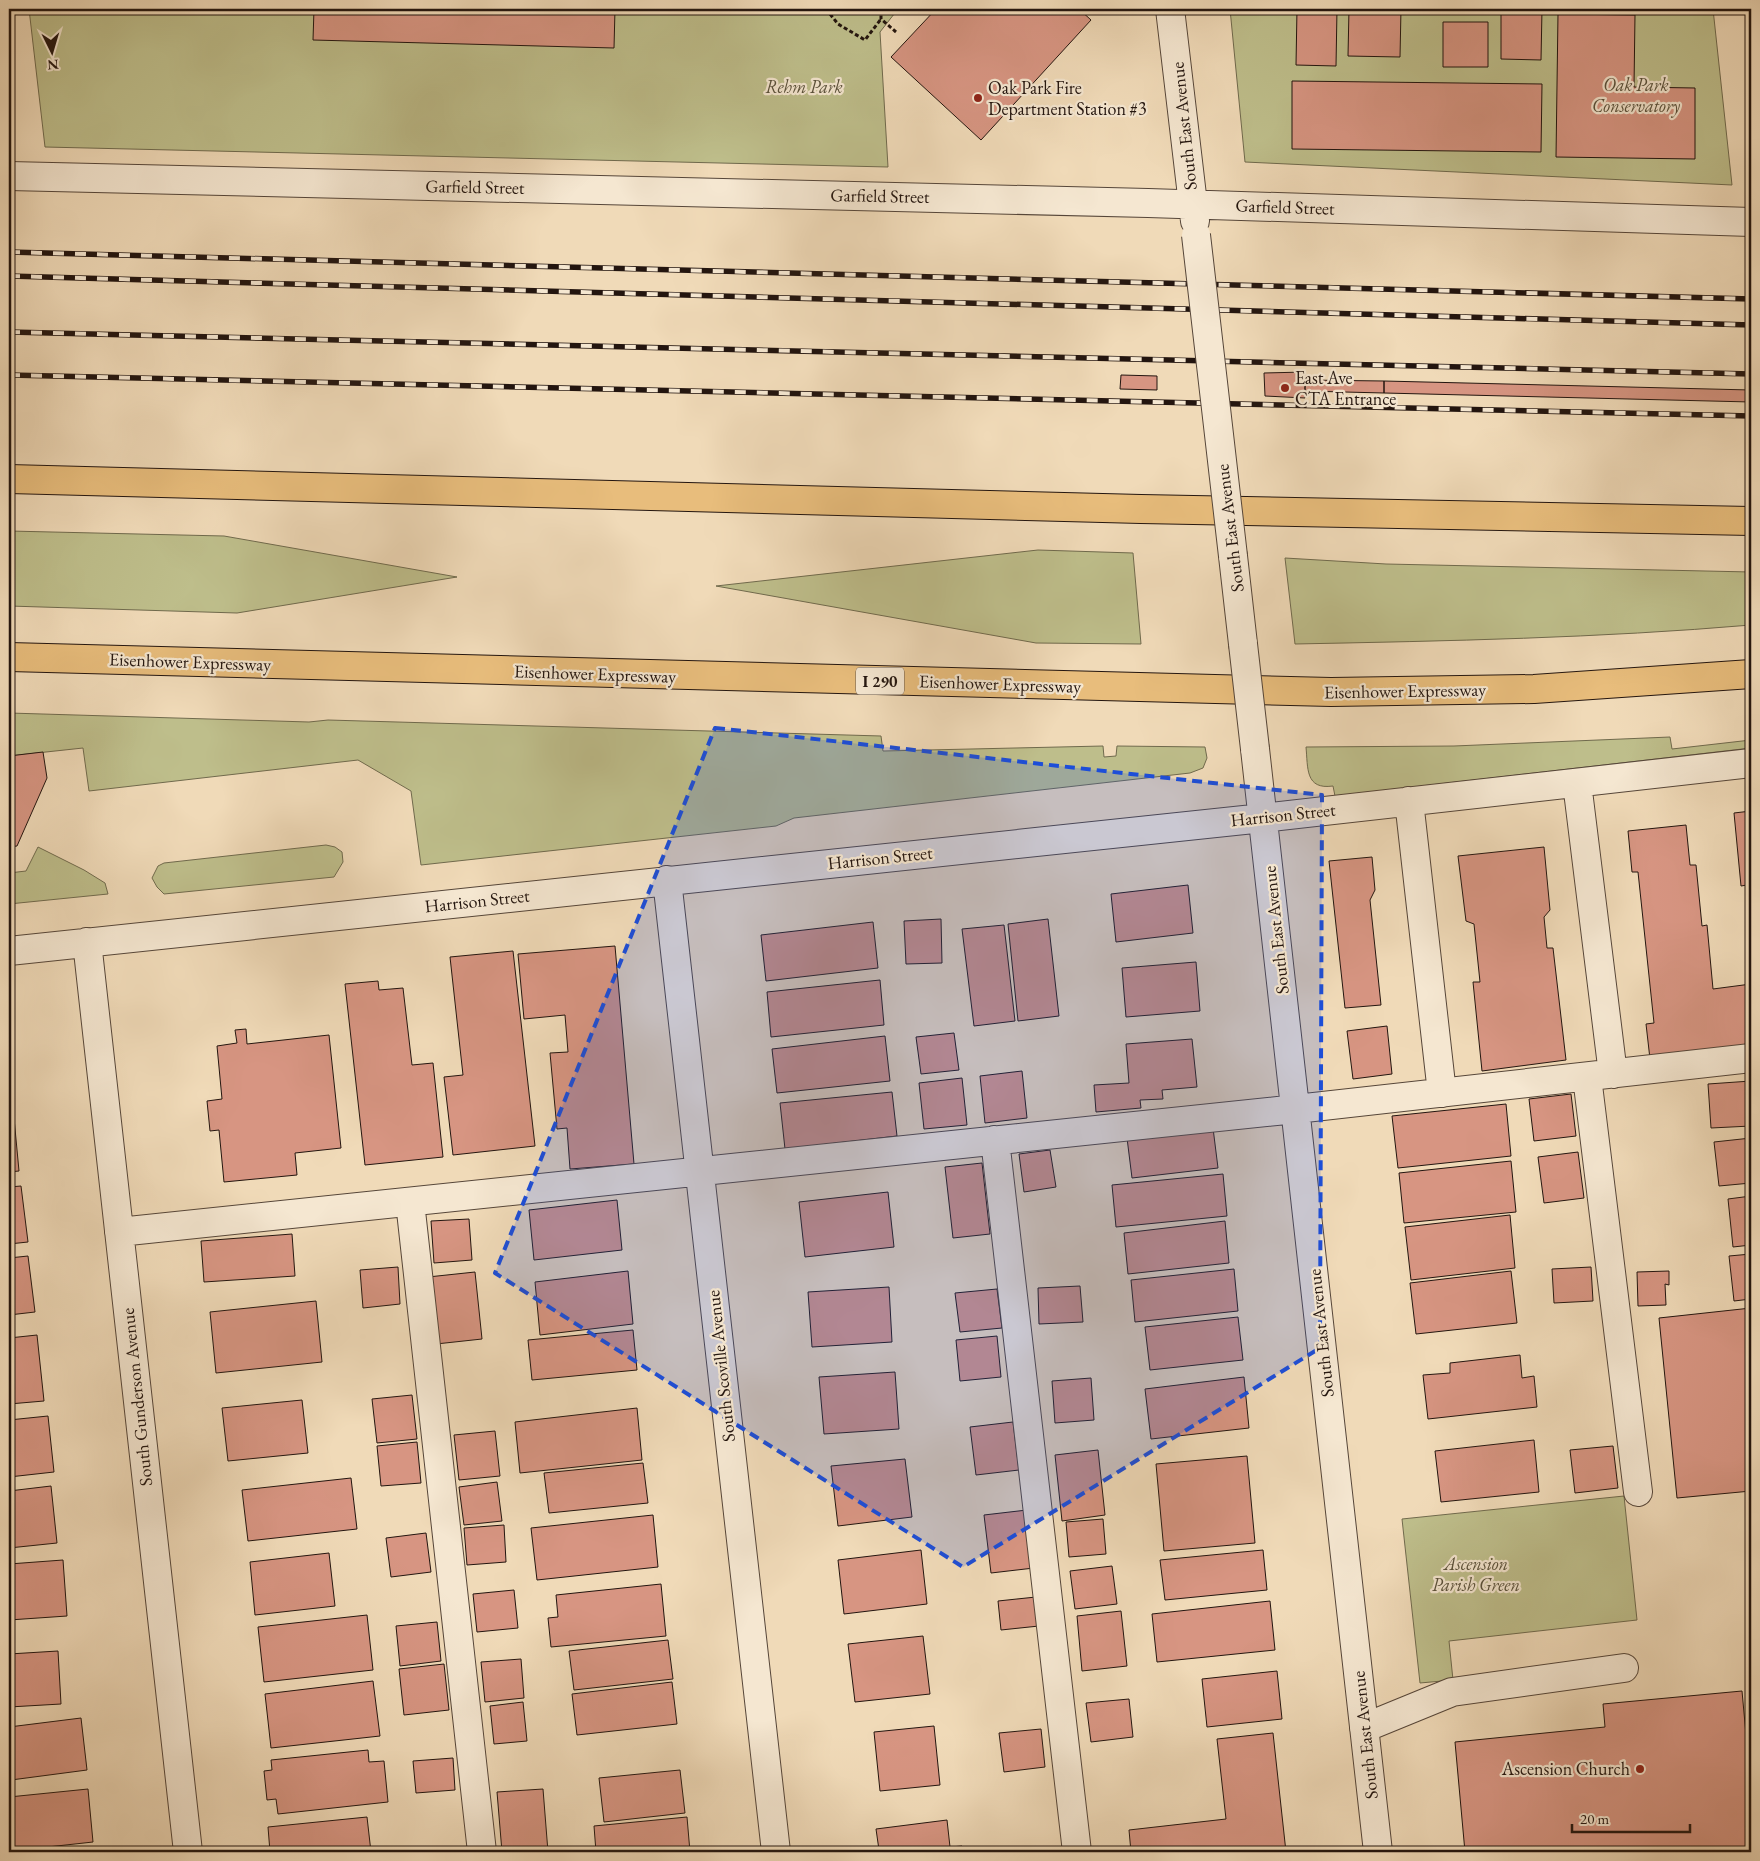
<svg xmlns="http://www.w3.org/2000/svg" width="1760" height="1861" viewBox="0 0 1760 1861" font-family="'EB Garamond',serif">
	<rect width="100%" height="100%" fill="#f0dab8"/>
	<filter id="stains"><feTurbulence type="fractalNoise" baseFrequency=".004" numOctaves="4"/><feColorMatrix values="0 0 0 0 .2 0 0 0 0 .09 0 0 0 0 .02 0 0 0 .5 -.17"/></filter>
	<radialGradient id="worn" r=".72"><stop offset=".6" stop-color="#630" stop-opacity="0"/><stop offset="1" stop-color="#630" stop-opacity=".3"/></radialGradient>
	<path fill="#bebe8b" stroke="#706a4d" d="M 29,9 L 898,9 L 880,32 L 888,167 L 45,147 Z
		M 1230,9 L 1713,9 L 1732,185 L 1245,162 Z
		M 9,531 L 224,536 L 457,577 L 237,613 L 9,606 Z
		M 1038,550 L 1133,553 L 1141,644 L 1036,643 L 716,586 Z
		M 1285,558 L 1386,564 L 1751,572 L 1751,625 C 1600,638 1447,641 1295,644 Z
		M 9,713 L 309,722 L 328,720 L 881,736 L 883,751 L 1103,746 L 1104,757 L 1116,756 L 1117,746 L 1205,747 L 1207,758 L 1203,768 L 1190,773 L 794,818 L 776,826 L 421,865 L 411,791 L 358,760 L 89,791 L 83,748 L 9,756 Z
		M 1670,737 L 1672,749 L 1751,740 L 1751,748 L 1335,796 L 1333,786 C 1305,790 1308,768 1306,747 L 1454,746 Z
		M 326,845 L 335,847 L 342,852 L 343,862 L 334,877 L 164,894 L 157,887 L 152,878 L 158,866 L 164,863 Z
		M 38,847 L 84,870 L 105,883 L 108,894 L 9,904 L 9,873 L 26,871 Z
		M 1624,1496 L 1637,1620 L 1449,1641 L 1453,1680 L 1420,1683 L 1402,1519 Z"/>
	<path fill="#d79582" stroke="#23150f" d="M 314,9 L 615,9 L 614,48 L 313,40 Z
		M 936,9 L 1079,9 L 1091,20 L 981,140 L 891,57 Z
		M 1297,9 L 1337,9 L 1336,66 L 1296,65 Z
		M 1349,9 L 1401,9 L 1400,57 L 1348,56 Z
		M 1501,9 L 1542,9 L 1541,60 L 1501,59 Z
		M 1558,14 L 1635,15 L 1634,87 L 1695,88 L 1695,159 L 1556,157 Z
		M 1443,22 L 1488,22 L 1488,67 L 1443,67 Z
		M 1292,81 L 1542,84 L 1541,152 L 1292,149 Z
		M 1305,372 L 1305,398 L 1265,396 L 1264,373 Z
		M 1121,375 L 1157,376 L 1157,390 L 1120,389 Z
		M 1305,380 L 1384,381 L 1384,393 L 1305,391 Z
		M 1384,381 L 1751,390 L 1751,402 L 1384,393 Z
		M 43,752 L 47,778 L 17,846 L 9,847 L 9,756 Z
		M 1751,811 L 1751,930 L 1747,885 L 1741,886 L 1734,813 Z
		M 1686,825 L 1690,865 L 1696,865 L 1702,926 L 1707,925 L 1713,989 L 1751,984 L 1751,1048 L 1650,1059 L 1646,1024 L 1654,1023 L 1638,872 L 1632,872 L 1628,831 Z
		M 1544,847 L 1550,910 L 1544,917 L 1547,948 L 1553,948 L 1566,1060 L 1482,1071 L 1473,982 L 1480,982 L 1474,924 L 1466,921 L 1458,856 Z
		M 1372,857 L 1375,890 L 1370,900 L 1381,1005 L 1345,1008 L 1329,861 Z
		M 1188,885 L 1193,933 L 1116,942 L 1111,894 Z
		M 941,919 L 942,963 L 906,964 L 904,921 Z
		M 1048,919 L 1059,1016 L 1018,1021 L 1008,924 Z
		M 873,922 L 878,968 L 766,981 L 761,935 Z
		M 1004,925 L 1015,1021 L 974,1026 L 962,929 Z
		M 615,946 L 634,1164 L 570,1169 L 567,1128 L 557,1129 L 550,1053 L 568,1052 L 565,1015 L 524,1019 L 518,954 Z
		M 513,951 L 535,1146 L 453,1155 L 444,1077 L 463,1075 L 450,957 Z
		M 1196,962 L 1200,1011 L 1126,1017 L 1122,968 Z
		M 880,980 L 884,1025 L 771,1037 L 767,992 Z
		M 378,981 L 379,990 L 403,988 L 412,1065 L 433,1063 L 443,1157 L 365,1165 L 345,984 Z
		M 1387,1026 L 1392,1074 L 1353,1079 L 1347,1031 Z
		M 246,1029 L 247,1044 L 329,1035 L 341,1148 L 295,1153 L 297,1175 L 224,1182 L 219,1130 L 210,1131 L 207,1101 L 222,1099 L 217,1046 L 237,1043 L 235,1030 Z
		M 954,1033 L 959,1070 L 921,1074 L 916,1037 Z
		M 885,1036 L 890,1081 L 777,1093 L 772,1049 Z
		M 1192,1039 L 1197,1087 L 1162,1090 L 1163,1099 L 1140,1100 L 1141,1108 L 1096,1112 L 1094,1085 L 1129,1083 L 1126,1044 Z
		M 1022,1071 L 1027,1118 L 985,1123 L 980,1076 Z
		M 962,1078 L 967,1125 L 924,1129 L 919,1083 Z
		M 1751,1081 L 1751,1126 L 1711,1128 L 1708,1084 Z
		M 892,1092 L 897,1136 L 785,1149 L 780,1103 Z
		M 1571,1094 L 1576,1136 L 1534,1141 L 1529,1099 Z
		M 1506,1104 L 1511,1156 L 1398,1168 L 1392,1116 Z
		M 9,1118 L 14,1118 L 19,1171 L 9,1172 Z
		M 1213,1128 L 1218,1168 L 1132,1178 L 1127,1138 Z
		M 1751,1138 L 1751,1183 L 1719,1186 L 1714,1142 Z
		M 1050,1150 L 1056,1187 L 1024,1192 L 1019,1154 Z
		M 1578,1152 L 1584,1198 L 1544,1203 L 1538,1157 Z
		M 1511,1161 L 1516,1212 L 1404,1223 L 1399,1173 Z
		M 982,1163 L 990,1234 L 953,1238 L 945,1167 Z
		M 1223,1174 L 1227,1216 L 1116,1227 L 1112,1185 Z
		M 21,1186 L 28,1242 L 9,1244 L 9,1187 Z
		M 888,1192 L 894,1247 L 805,1257 L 799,1202 Z
		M 1751,1196 L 1751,1245 L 1733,1247 L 1728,1199 Z
		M 617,1200 L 622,1250 L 534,1260 L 529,1210 Z
		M 1510,1215 L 1515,1268 L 1411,1280 L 1405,1227 Z
		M 469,1219 L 472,1260 L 434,1263 L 431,1221 Z
		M 1225,1221 L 1229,1263 L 1128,1274 L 1124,1233 Z
		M 292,1234 L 295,1276 L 204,1282 L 201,1241 Z
		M 1751,1254 L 1751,1299 L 1734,1301 L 1729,1256 Z
		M 28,1256 L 35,1312 L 9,1315 L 9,1258 Z
		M 398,1267 L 400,1304 L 363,1308 L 360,1270 Z
		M 1591,1267 L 1593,1301 L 1554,1303 L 1552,1269 Z
		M 1234,1269 L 1238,1311 L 1135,1322 L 1131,1280 Z
		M 628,1271 L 633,1324 L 540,1335 L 535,1282 Z
		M 1511,1271 L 1517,1323 L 1416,1334 L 1410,1283 Z
		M 1669,1271 L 1669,1285 L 1665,1284 L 1666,1305 L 1638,1306 L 1637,1272 Z
		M 475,1272 L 482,1339 L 436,1344 L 428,1277 Z
		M 1080,1286 L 1083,1322 L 1039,1324 L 1038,1288 Z
		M 889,1287 L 892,1342 L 812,1347 L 808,1292 Z
		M 997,1289 L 1002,1328 L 960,1332 L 955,1293 Z
		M 316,1301 L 322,1362 L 216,1373 L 210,1312 Z
		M 1751,1308 L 1751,1494 L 1751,1491 L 1677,1498 L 1659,1318 Z
		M 1238,1317 L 1243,1360 L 1150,1370 L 1145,1327 Z
		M 633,1330 L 637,1370 L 532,1380 L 528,1340 Z
		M 37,1335 L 44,1401 L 9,1404 L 9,1338 Z
		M 997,1336 L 1001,1377 L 960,1381 L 956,1340 Z
		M 1520,1355 L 1522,1378 L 1534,1376 L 1537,1407 L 1428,1419 L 1423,1375 L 1450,1373 L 1450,1363 Z
		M 895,1372 L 899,1429 L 824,1434 L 819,1377 Z
		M 1244,1377 L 1249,1428 L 1151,1439 L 1145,1389 Z
		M 1091,1378 L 1094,1420 L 1055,1423 L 1052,1381 Z
		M 412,1395 L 417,1439 L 377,1443 L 372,1399 Z
		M 302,1400 L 308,1453 L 228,1461 L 222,1408 Z
		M 637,1408 L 642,1460 L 520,1473 L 515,1422 Z
		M 48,1416 L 54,1472 L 9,1477 L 9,1420 Z
		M 1013,1422 L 1019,1470 L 976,1475 L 970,1427 Z
		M 495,1431 L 500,1476 L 459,1480 L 454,1435 Z
		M 1534,1440 L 1539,1492 L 1441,1502 L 1435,1451 Z
		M 417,1442 L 421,1483 L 381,1486 L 377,1446 Z
		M 1613,1446 L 1618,1488 L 1575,1493 L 1570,1450 Z
		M 1098,1450 L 1105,1515 L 1062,1521 L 1055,1455 Z
		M 1247,1456 L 1255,1543 L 1164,1551 L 1156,1464 Z
		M 905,1459 L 912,1517 L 838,1526 L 831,1466 Z
		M 643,1463 L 648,1503 L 549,1513 L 544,1473 Z
		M 351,1478 L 357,1529 L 248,1541 L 242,1490 Z
		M 497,1482 L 502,1521 L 464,1525 L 459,1487 Z
		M 51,1486 L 57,1543 L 9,1548 L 9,1491 Z
		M 1027,1510 L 1034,1568 L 991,1573 L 984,1515 Z
		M 653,1515 L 658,1567 L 537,1580 L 531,1528 Z
		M 1103,1519 L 1106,1554 L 1069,1557 L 1066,1522 Z
		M 504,1525 L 506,1562 L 467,1565 L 464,1528 Z
		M 426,1533 L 431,1572 L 391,1577 L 386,1538 Z
		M 921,1550 L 927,1604 L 844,1614 L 838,1560 Z
		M 1263,1550 L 1267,1590 L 1165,1600 L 1160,1560 Z
		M 329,1553 L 335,1606 L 255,1615 L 250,1562 Z
		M 63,1560 L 67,1616 L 9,1620 L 9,1564 Z
		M 1112,1566 L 1117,1604 L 1075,1609 L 1070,1571 Z
		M 661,1584 L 666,1636 L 551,1647 L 548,1618 L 558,1617 L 556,1595 Z
		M 514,1590 L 518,1628 L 477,1632 L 473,1594 Z
		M 1036,1597 L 1039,1626 L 1001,1630 L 998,1601 Z
		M 1270,1601 L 1275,1650 L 1157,1662 L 1152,1614 Z
		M 1121,1611 L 1127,1666 L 1082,1671 L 1077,1616 Z
		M 367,1615 L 373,1670 L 264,1682 L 258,1627 Z
		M 437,1622 L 441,1661 L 400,1666 L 396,1626 Z
		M 923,1636 L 930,1694 L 855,1702 L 848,1644 Z
		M 668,1640 L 673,1679 L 574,1690 L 569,1651 Z
		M 58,1651 L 61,1704 L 9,1707 L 9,1654 Z
		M 521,1659 L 524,1698 L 485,1702 L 481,1662 Z
		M 444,1664 L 449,1710 L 404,1715 L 399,1669 Z
		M 1277,1671 L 1282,1719 L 1207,1727 L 1202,1679 Z
		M 373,1681 L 380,1736 L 271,1748 L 265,1694 Z
		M 672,1682 L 677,1724 L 577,1735 L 572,1694 Z
		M 1742,1691 L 1751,1789 L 1751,1852 L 1620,1852 L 1620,1849 L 1584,1852 L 1465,1852 L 1455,1742 L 1605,1727 L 1603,1704 Z
		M 1129,1699 L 1133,1737 L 1091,1742 L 1086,1703 Z
		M 523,1702 L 527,1741 L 494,1744 L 490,1706 Z
		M 81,1718 L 87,1770 L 11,1780 L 9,1761 L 9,1727 Z
		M 934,1726 L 940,1785 L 880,1791 L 874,1732 Z
		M 1041,1729 L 1045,1767 L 1004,1772 L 999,1733 Z
		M 1273,1733 L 1286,1852 L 1131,1852 L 1129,1830 L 1226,1819 L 1217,1739 Z
		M 368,1750 L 369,1762 L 384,1761 L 388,1802 L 278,1814 L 276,1799 L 267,1800 L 264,1771 L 272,1770 L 271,1760 Z
		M 453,1758 L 455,1790 L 416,1793 L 413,1761 Z
		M 680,1770 L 685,1813 L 604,1822 L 599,1778 Z
		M 88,1789 L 93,1842 L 11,1851 L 9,1797 Z
		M 543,1789 L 548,1852 L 502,1852 L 497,1792 Z
		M 367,1817 L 371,1852 L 270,1852 L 268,1827 Z
		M 687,1817 L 690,1852 L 596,1852 L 594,1826 Z
		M 947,1820 L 950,1847 L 962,1846 L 962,1852 L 868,1852 L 879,1850 L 876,1829 Z"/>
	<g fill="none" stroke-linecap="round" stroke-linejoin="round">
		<defs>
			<path id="minor" d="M 1170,9 L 1195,221
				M 9,176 L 1148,203 L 1751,222
				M 1233,556 L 1243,644
				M 1255,749 L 1378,1852
				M 1577,783 L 1613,1074
				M 1409,801 L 1442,1093
				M 667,880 L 776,1852
				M 87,942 L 188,1852
				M 9,951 L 1263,818 L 1751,763
				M 1587,1077 L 1638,1492
				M 995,1140 L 1077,1852
				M 410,1202 L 482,1852
				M 119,1232 L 1296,1109 L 1751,1058
				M 1364,1728 L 1452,1692 L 1624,1668"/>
			<path id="highway" d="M 9,479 L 1141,509 L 1751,521
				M 9,657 L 1331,692 L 1534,689 L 1751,674"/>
		</defs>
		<use href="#minor" stroke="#564639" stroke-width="30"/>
		<use href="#highway" stroke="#23150f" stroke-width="30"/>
		<path stroke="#23150f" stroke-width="3" stroke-dasharray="4 2.5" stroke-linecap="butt" d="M 826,9 L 838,24 L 865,40 L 881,19
			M 881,9 L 881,19 L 896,32"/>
		<use href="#minor" stroke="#f5e7d1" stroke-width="28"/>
		<use href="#highway" stroke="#e8bd7c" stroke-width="28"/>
		<defs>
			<path id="rail" d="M 9,252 L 1751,299
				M 9,276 L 1751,325
				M 9,332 L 1751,374
				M 9,375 L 1751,416"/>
		</defs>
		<use href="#rail" stroke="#23150f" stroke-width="5.5"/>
		<use href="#rail" stroke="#f5e7d1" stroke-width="4" stroke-dasharray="11" stroke-linecap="butt"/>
		<defs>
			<path id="minor-bridge" d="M 1196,235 L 1233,556
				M 1243,644 L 1255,749"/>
		</defs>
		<use href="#minor-bridge" stroke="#564639" stroke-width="30" stroke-linecap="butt"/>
		<use href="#minor-bridge" stroke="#f5e7d1" stroke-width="28"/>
	</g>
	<path fill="#1d4ed8" fill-opacity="0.2" stroke="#1d4ed8" stroke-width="4" stroke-dasharray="10 6" stroke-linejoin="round" d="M 715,728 L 1322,795 L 1320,1348 L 963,1567 L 495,1273 Z"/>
	<g fill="#8f2418" stroke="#f5e7d1" stroke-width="2">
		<circle cx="978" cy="98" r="5"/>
		<circle cx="1285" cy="388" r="5"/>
		<circle cx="1640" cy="1769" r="5"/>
	</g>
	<g text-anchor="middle" stroke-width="4.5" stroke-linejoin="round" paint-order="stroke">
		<rect fill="#f5e7d1" stroke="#625449" stroke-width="1" x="856" y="667.5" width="48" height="27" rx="4"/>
		<g font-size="16" font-weight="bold" fill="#23150f">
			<text x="880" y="687">I 290</text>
		</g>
		<g font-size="18" font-style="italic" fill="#59503a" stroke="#f5e7d1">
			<text x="1636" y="91">Oak Park<tspan x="1636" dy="21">Conservatory</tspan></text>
			<text x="804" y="93">Rehm Park</text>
			<text x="1476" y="1570">Ascension<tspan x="1476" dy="21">Parish Green</tspan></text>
		</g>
		<g font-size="18" fill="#23150f" stroke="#f5e7d1" text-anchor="start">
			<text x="988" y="94">Oak Park Fire<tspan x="988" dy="21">Department Station #3</tspan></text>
			<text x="1295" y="384">East Ave<tspan x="1295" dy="21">CTA Entrance</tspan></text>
			<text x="1630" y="1775" text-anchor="end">Ascension Church</text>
		</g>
		<g font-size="18" fill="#23150f" stroke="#f5e7d1">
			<text transform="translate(1184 126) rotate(-96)" y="6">South East Avenue</text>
			<text transform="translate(475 187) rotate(1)" y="6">Garfield Street</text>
			<text transform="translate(880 196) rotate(1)" y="6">Garfield Street</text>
			<text transform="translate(1285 207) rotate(2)" y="6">Garfield Street</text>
			<text transform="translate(1230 528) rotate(-97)" y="6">South East Avenue</text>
			<text transform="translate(190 662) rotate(2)" y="6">Eisenhower Expressway</text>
			<text transform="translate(595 674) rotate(2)" y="6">Eisenhower Expressway</text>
			<text transform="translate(1000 684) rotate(2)" y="6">Eisenhower Expressway</text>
			<text transform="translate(1405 691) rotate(-1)" y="6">Eisenhower Expressway</text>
			<text transform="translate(1283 815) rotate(-6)" y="6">Harrison Street</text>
			<text transform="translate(880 858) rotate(-6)" y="6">Harrison Street</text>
			<text transform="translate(477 901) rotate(-6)" y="6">Harrison Street</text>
			<text transform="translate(1276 930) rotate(-96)" y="6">South East Avenue</text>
			<text transform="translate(1321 1333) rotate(-96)" y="6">South East Avenue</text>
			<text transform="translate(721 1366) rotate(-96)" y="6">South Scoville Avenue</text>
			<text transform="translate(137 1397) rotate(-96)" y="6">South Gunderson Avenue</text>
			<text transform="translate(1365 1735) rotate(-96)" y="6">South East Avenue</text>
		</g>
	</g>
	<rect width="1760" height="1861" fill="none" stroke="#f0dab8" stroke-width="30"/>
	<rect x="10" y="10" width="1740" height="1841" fill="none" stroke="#23150f" stroke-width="2.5"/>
	<rect x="15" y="15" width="1730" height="1831" fill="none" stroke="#23150f"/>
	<g transform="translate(52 52) rotate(175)" stroke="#f5e7d1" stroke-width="4" paint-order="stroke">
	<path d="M0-4L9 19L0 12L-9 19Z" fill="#23150f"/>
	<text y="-8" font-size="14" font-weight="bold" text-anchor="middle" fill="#23150f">N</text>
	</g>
	<path d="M1572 1824v8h118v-8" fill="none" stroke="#23150f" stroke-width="2.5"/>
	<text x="1580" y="1824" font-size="15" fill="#23150f" stroke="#f5e7d1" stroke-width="4" paint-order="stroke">20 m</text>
	<rect width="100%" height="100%" filter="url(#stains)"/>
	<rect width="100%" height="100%" fill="url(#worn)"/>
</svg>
